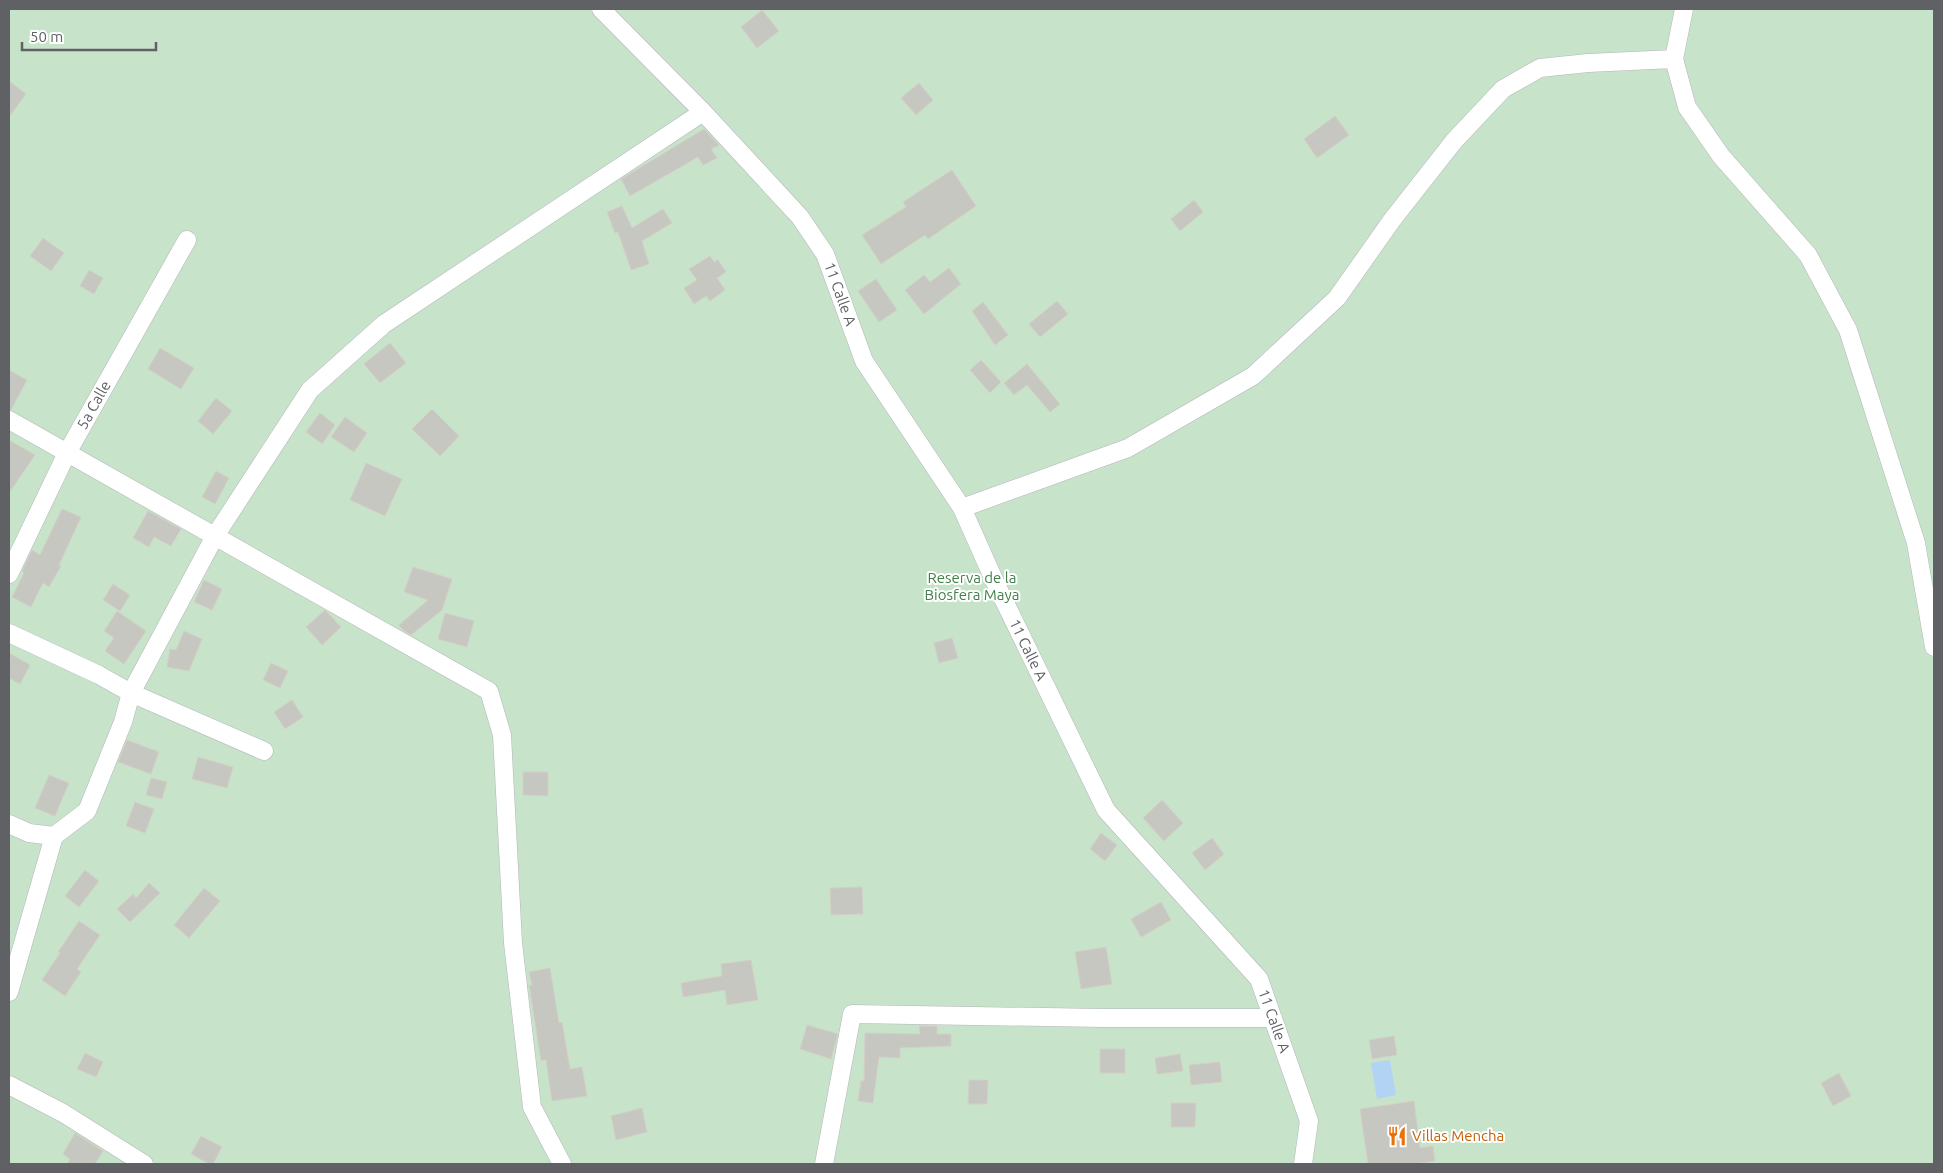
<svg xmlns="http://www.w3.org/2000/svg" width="1943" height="1173" viewBox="0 0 1943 1173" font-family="Ubuntu,sans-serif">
	<rect width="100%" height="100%" fill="#efede7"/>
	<path fill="#c7e3c9" d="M 9,9 L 1934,9 L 1934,1164 L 9,1164 Z"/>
	<path fill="#b2d3f4" d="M 1390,1060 L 1396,1095 L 1377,1099 L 1371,1063 Z"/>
	<path fill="#c7c7c2" stroke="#d3d0c6" d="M 762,10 L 779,31 L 757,48 L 741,27 Z
		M 9,81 L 26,94 L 9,117 Z
		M 919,83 L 933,100 L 916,115 L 901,98 Z
		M 1335,116 L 1349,135 L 1317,158 L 1304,139 Z
		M 704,129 L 719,145 L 711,149 L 717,158 L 703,165 L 698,157 L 630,196 L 621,179 Z
		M 952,170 L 976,206 L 928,239 L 925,235 L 881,264 L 862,235 L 906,207 L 903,202 Z
		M 1194,200 L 1203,212 L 1180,231 L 1171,219 Z
		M 622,206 L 632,228 L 663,209 L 672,223 L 642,241 L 649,264 L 631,270 L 618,232 L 615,233 L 607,212 Z
		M 43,238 L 64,253 L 51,271 L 30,256 Z
		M 710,256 L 714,262 L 718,260 L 726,272 L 717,278 L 725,290 L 710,301 L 706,296 L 694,304 L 684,288 L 697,280 L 689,269 Z
		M 949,268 L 961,284 L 924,314 L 905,290 L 924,275 L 930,282 Z
		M 89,270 L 103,278 L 94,294 L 80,286 Z
		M 876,279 L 897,310 L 879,322 L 858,291 Z
		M 1057,301 L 1068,314 L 1040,337 L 1029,324 Z
		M 983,302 L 1008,335 L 995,345 L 972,311 Z
		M 390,343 L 406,363 L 380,383 L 364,364 Z
		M 160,348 L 194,368 L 181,389 L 148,369 Z
		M 981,360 L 1001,382 L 990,393 L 970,370 Z
		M 1027,364 L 1060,404 L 1050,412 L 1027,385 L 1014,395 L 1004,383 Z
		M 9,370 L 27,380 L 11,410 L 9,409 Z
		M 216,398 L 232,411 L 213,434 L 198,421 Z
		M 432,409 L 459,436 L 440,456 L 412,429 Z
		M 320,413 L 335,425 L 322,444 L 306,432 Z
		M 345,417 L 367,433 L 354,452 L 331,437 Z
		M 9,440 L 35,455 L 9,493 Z
		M 366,463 L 402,479 L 385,516 L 350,500 Z
		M 216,471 L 229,478 L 215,504 L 202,497 Z
		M 62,509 L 81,517 L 59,565 L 61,566 L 49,587 L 43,583 L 31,607 L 12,597 L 24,573 L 22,571 L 32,550 L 40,555 Z
		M 148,511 L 181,529 L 171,546 L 154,537 L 149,547 L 133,538 Z
		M 413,567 L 452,579 L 442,610 L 411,635 L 403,630 L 399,625 L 428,600 L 404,592 Z
		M 204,580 L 222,589 L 212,610 L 194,602 Z
		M 113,584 L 130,595 L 120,611 L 103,600 Z
		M 325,610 L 341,627 L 322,645 L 306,627 Z
		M 117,611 L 146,631 L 124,664 L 105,651 L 114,638 L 104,631 Z
		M 445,613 L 474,621 L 467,647 L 438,639 Z
		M 184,631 L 202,639 L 189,671 L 167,667 L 170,649 L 176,650 Z
		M 952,638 L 958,658 L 939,663 L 934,643 Z
		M 9,653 L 30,665 L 20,684 L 9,678 Z
		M 271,663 L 288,671 L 280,688 L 263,680 Z
		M 292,700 L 303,717 L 285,729 L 274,712 Z
		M 127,740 L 159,752 L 151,774 L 118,762 Z
		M 198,757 L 233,767 L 227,788 L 192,779 Z
		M 523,772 L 548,772 L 548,796 L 523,795 Z
		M 49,775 L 69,783 L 55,816 L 35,808 Z
		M 151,778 L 167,782 L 162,799 L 146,795 Z
		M 1162,800 L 1183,823 L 1164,841 L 1143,818 Z
		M 135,802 L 154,809 L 145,833 L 126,826 Z
		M 1101,833 L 1117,845 L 1105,861 L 1090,849 Z
		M 1212,838 L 1224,854 L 1205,870 L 1192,853 Z
		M 85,870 L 99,881 L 79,907 L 65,896 Z
		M 149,883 L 160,893 L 130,922 L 117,909 L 133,894 L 136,898 Z
		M 862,887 L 863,914 L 831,915 L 830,888 Z
		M 204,888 L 220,901 L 189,938 L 174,925 Z
		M 1161,902 L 1171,920 L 1141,937 L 1131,919 Z
		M 79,921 L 100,935 L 77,969 L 81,972 L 65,996 L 42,980 L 60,953 L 58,952 Z
		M 1106,947 L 1112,984 L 1081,989 L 1075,952 Z
		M 751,960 L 758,1000 L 727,1005 L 725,990 L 683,997 L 681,983 L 722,976 L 721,964 Z
		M 550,968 L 559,1023 L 562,1022 L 570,1069 L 582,1067 L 587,1096 L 552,1101 L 546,1060 L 541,1061 L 529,985 L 532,985 L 529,972 Z
		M 807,1025 L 838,1034 L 831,1059 L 800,1049 Z
		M 919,1026 L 937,1026 L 937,1034 L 951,1034 L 951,1046 L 900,1048 L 900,1058 L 879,1057 L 873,1103 L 858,1101 L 861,1081 L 864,1081 L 865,1033 L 920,1034 Z
		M 1394,1036 L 1397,1055 L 1372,1059 L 1369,1040 Z
		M 1100,1049 L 1125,1049 L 1125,1073 L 1100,1073 Z
		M 85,1053 L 103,1062 L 96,1077 L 77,1069 Z
		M 1180,1054 L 1183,1071 L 1157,1074 L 1155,1058 Z
		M 1220,1062 L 1222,1082 L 1191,1085 L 1189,1065 Z
		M 1839,1073 L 1851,1096 L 1833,1106 L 1821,1083 Z
		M 969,1080 L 988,1080 L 987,1104 L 968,1104 Z
		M 1414,1101 L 1420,1148 L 1433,1146 L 1435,1161 L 1413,1164 L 1368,1164 L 1360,1109 Z
		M 1171,1103 L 1196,1103 L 1195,1127 L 1171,1127 Z
		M 642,1108 L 647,1132 L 616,1140 L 611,1116 Z
		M 75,1133 L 103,1151 L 95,1164 L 67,1164 L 70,1159 L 63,1154 Z
		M 201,1136 L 222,1147 L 213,1164 L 209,1164 L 191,1154 Z"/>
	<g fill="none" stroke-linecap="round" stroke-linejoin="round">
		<defs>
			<path id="minor" d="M 601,9 L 703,112 L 800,217 L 825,254 L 864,361 L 962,508 L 995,582 L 1106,810 L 1259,979 L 1309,1121 L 1303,1164
				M 1684,9 L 1674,59 L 1687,107 L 1721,156 L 1808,255 L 1848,330 L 1916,543 L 1934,647
				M 9,420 L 489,691 L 502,735 L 513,943 L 532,1107 L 562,1164
				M 962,508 L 1128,448 L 1253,376 L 1337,298 L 1392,220 L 1454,141 L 1503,89 L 1540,68 L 1588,63 L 1674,59
				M 9,574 L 67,453 L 187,240
				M 9,633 L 99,675 L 131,693 L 264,751
				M 9,824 L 29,833 L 54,836
				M 9,992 L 54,836 L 87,811 L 123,722 L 131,693 L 215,536 L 310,390 L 384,324 L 703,112
				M 9,1085 L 63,1113 L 144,1164
				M 824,1164 L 852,1014 L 1103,1018 L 1273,1018"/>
		</defs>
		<use href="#minor" stroke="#b4b6ba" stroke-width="19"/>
		<use href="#minor" stroke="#fff" stroke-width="18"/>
	</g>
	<defs>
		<symbol id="restaurant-bare" viewBox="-9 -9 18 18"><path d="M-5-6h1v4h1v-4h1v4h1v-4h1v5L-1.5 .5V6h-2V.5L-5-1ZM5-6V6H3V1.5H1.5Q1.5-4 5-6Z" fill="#e8710a" stroke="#fff" stroke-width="2.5" paint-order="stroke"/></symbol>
	</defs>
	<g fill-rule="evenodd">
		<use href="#restaurant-bare" x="1383" y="1122" width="28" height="28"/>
	</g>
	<g text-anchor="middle" stroke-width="4" stroke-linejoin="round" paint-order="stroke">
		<g font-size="15" fill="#5f6165" stroke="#fff">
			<text transform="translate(840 294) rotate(70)" y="5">11 Calle A</text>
			<text transform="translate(94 405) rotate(-61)" y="5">5a Calle</text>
			<text transform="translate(1028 650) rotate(64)" y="5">11 Calle A</text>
			<text transform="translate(1274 1021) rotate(70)" y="5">11 Calle A</text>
		</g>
		<g font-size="15" fill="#418149" stroke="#fff">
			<text x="972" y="583">Reserva de la<tspan x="972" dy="17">Biosfera Maya</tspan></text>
		</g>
		<g font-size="15" fill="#c56008" stroke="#fff" text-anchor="start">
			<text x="1412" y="1141">Villas Mencha</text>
		</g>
	</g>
	<rect width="1943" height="1173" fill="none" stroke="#5f6165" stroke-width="20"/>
	<path d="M22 42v8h134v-8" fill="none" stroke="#5f6165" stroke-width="2.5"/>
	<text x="30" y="42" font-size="15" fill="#5f6165" stroke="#ffffff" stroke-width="4" paint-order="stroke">50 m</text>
</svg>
